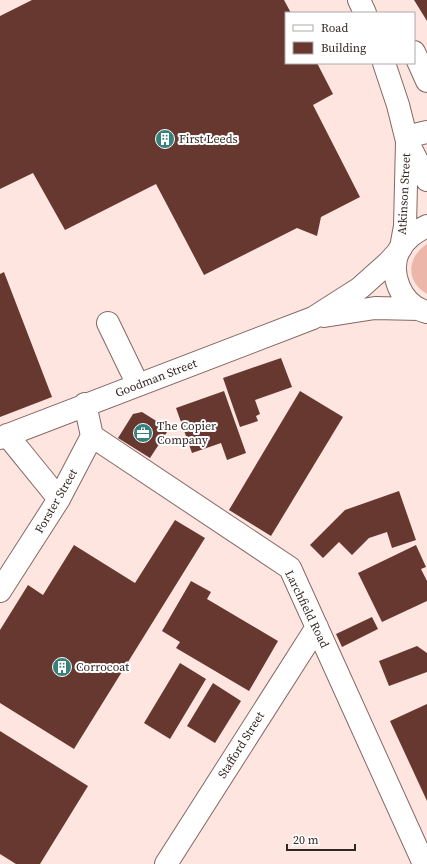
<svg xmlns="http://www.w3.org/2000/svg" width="427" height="864" viewBox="0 0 427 864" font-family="'Source Serif 4',serif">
	<rect width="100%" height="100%" fill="#fcf5f4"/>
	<path fill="#fee5e0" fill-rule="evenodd" d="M 0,0 L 414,0 L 427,21 L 427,864 L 0,864 ZM 286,13 L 414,13 L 414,63 L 286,63 Z"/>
	<path fill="#ecb6ab" d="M 427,244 L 427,294 C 405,281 407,257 427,244 Z"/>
	<path fill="#673830" d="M 32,0 L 284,0 L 291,13 L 286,13 L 286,63 L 317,63 L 333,94 L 313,105 L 360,197 L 321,217 L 317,236 L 297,228 L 204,275 L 156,184 L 65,230 L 33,173 L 0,189 L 0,16 Z
		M 414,0 L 427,0 L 427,21 Z
		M 4,272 L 52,397 L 0,417 L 0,274 Z
		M 281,358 L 292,387 L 255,400 L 260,414 L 256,416 L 258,421 L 240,427 L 223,378 Z
		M 224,391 L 246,453 L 227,460 L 221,443 L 192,453 L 176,408 Z
		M 300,391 L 343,417 L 271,536 L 229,510 Z
		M 142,412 L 169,429 L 150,458 L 118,438 L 133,414 Z
		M 399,491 L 416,540 L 392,548 L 387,532 L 369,538 L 352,555 L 339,542 L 323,558 L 310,545 L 345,510 Z
		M 175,520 L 205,538 L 74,749 L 0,703 L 0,630 L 28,585 L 43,595 L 74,545 L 135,583 Z
		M 416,545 L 426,567 L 421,569 L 427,581 L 427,601 L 382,622 L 358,573 Z
		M 191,581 L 211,592 L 207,599 L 278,641 L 249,691 L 176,648 L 180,642 L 162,631 Z
		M 372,617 L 378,629 L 342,647 L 336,634 Z
		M 417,646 L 427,653 L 427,672 L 389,686 L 379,661 Z
		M 180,663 L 206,679 L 170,739 L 144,723 Z
		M 213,683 L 241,701 L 215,743 L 187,726 Z
		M 427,704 L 427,801 L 390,721 Z
		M 0,731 L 88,786 L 40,864 L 16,864 L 0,854 Z"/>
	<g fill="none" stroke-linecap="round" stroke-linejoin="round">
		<defs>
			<path id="minor" d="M 359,0 L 365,13
				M 414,52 L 427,81
				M 384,63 L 398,105 L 407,141 L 427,180
				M 406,137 L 427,132
				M 427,226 C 415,232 406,238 399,250 C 388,273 401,306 427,312
				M 401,248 L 405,226 L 407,142
				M 324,316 L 375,308 L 419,309
				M 108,323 L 138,385
				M 7,435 L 59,499
				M 92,436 L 290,568 L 424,864
				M 0,438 L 313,318 L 360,288 L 388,263 L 399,251
				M 0,591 L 59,499 L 92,436 L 85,404
				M 166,864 L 317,627"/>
		</defs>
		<use href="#minor" stroke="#856863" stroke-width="24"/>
		<use href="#minor" stroke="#fff" stroke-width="22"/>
	</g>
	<defs>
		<symbol id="building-disc" viewBox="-11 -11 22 22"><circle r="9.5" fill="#38807c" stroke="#fff"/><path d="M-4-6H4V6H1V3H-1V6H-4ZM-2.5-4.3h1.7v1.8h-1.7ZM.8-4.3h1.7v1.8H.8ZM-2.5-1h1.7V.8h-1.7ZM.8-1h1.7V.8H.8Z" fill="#fff"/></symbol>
		<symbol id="office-disc" viewBox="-11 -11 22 22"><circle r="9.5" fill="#38807c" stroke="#fff"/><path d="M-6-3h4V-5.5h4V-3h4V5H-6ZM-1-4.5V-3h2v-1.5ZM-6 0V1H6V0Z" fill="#fff"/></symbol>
	</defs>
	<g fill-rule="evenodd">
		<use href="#building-disc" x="154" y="128" width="22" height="22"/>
		<use href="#office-disc" x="132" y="422" width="22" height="22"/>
		<use href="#building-disc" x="51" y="656" width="22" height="22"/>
	</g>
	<g text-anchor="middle" stroke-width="4" stroke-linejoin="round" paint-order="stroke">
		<g font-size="12" fill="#332724" stroke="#fff" text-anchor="start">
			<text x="179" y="143">First Leeds</text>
			<text x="157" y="430">The Copier<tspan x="157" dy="14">Company</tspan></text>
			<text x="76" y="671">Corrocoat</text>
		</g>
		<g font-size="12" fill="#332724" stroke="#fff">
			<text transform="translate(404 194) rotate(-87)" y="4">Atkinson Street</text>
			<text transform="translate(156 378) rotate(-21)" y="4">Goodman Street</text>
			<text transform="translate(56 501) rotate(-60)" y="4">Forster Street</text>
			<text transform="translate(307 609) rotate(64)" y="4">Larchfield Road</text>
			<text transform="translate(241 745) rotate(-58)" y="4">Stafford Street</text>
		</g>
	</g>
	<rect x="285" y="12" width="130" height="52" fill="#ffffff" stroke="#ada9a7"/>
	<rect x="293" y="25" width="20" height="6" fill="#ffffff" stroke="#ada9a7"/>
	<text x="321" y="32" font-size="12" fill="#332724">Road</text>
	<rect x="293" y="42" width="20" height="12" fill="#673830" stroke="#ada9a7"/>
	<text x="321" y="52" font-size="12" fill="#332724">Building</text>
	<path d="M287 844v6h68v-6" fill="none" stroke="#332724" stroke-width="2"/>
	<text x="293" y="844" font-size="12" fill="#332724" stroke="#ffffff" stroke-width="3" paint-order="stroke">20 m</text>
</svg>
